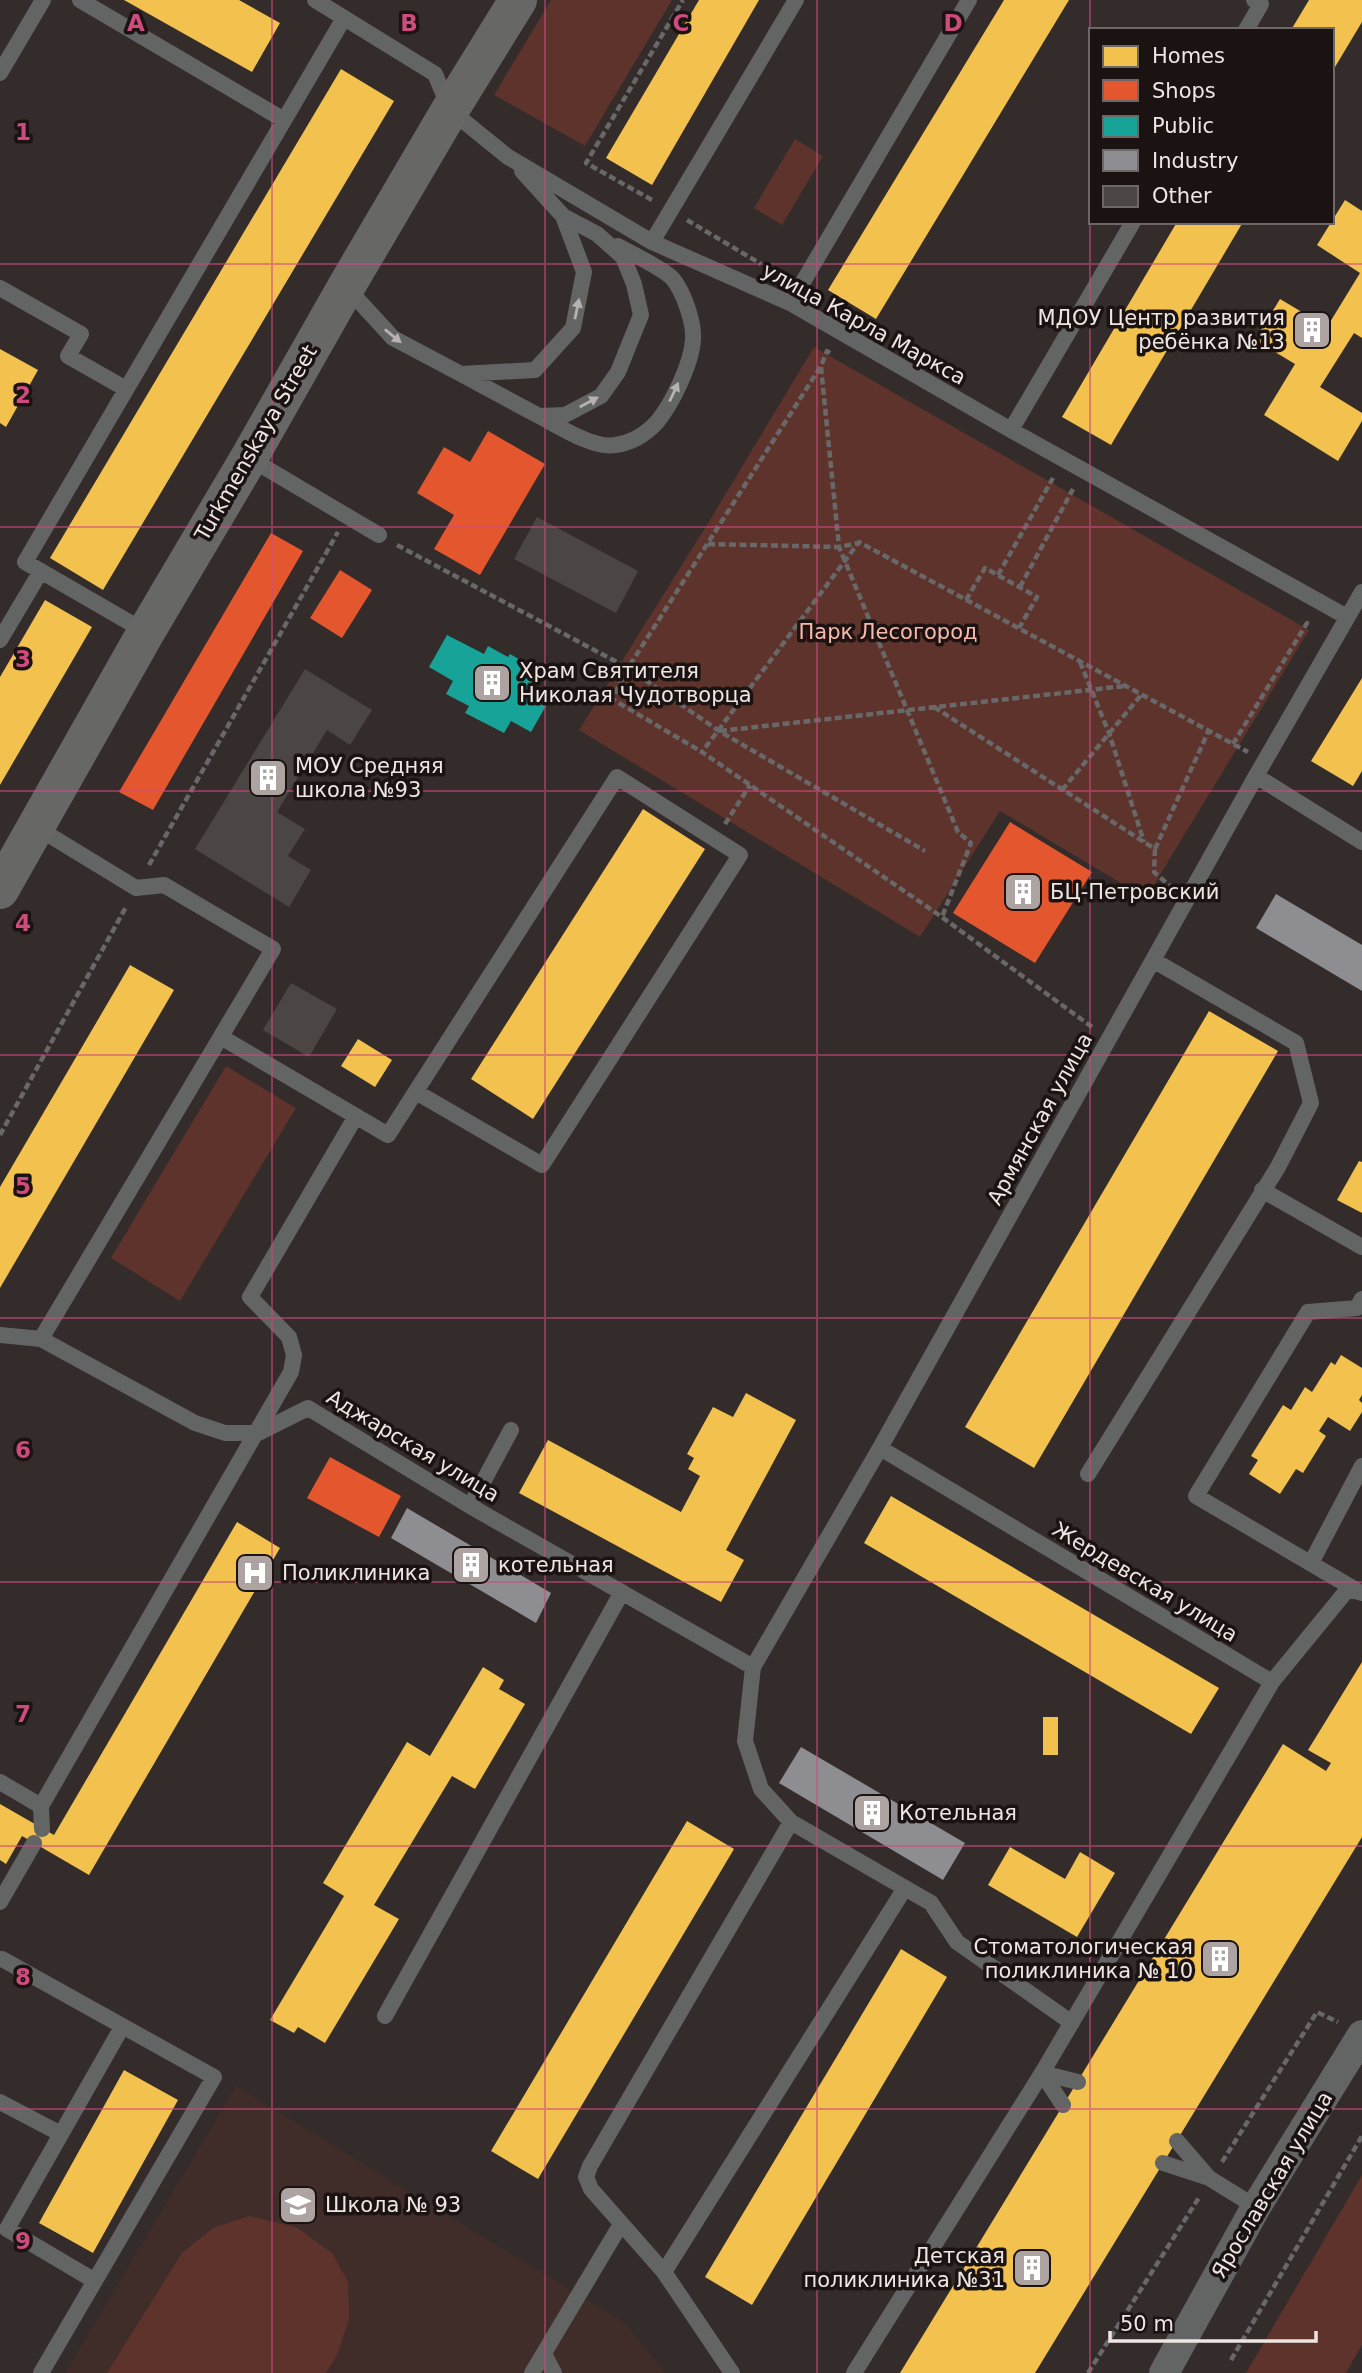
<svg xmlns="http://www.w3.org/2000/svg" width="1362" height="2373" viewBox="0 0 1362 2373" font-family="'DejaVu Sans',sans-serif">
	<rect width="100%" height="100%" fill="#332c2a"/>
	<path fill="#402d29" d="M 236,2086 L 626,2324 L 665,2373 L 65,2373 Z"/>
	<path fill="#5d332b" d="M 551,0 L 672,0 L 585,146 L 494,95 Z
		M 795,139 L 823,156 L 782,225 L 754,208 Z
		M 814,347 L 1309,630 L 1146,898 L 1000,811 L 920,937 L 579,730 L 708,523 Z
		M 226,1066 L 296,1108 L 180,1301 L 111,1258 Z
		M 1362,2175 L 1362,2345 L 1346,2373 L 1246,2373 Z
		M 249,2216 L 296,2227 L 332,2253 L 348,2282 L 349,2319 L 337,2355 L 326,2373 L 107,2373 L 182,2253 L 213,2228 Z"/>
	<path fill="#f2c14e" d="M 124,0 L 239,0 L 280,23 L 252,72 Z
		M 699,0 L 759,0 L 652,185 L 606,158 Z
		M 1004,0 L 1069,0 L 876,319 L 828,290 Z
		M 1309,0 L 1362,0 L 1362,22 L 1332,72 L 1332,30 L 1291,30 Z
		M 341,69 L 394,101 L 103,590 L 50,558 Z
		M 1345,200 L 1362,211 L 1362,338 L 1354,333 L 1320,387 L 1362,413 L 1362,421 L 1338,461 L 1264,415 L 1295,364 L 1255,340 L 1280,299 L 1327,327 L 1360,273 L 1317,245 Z
		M 1177,222 L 1243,222 L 1111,445 L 1062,417 Z
		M 0,349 L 38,370 L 6,427 L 0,423 Z
		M 45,600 L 92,627 L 0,785 L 0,677 Z
		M 1362,678 L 1362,771 L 1353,786 L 1311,761 Z
		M 643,809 L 705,849 L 533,1119 L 471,1079 Z
		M 130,965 L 174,990 L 0,1288 L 0,1187 Z
		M 1209,1011 L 1278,1051 L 1034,1468 L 965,1427 Z
		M 358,1039 L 392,1060 L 375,1087 L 341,1066 Z
		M 1359,1161 L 1362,1162 L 1362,1213 L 1337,1200 Z
		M 1341,1355 L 1362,1368 L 1362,1395 L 1359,1400 L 1362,1403 L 1362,1412 L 1350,1431 L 1328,1417 L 1319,1431 L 1326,1436 L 1303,1473 L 1296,1469 L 1280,1494 L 1249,1474 L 1258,1460 L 1251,1456 L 1283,1405 L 1291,1410 L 1305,1387 L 1312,1392 L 1331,1362 L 1335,1365 Z
		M 746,1393 L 796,1420 L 726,1550 L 744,1560 L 721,1602 L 519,1493 L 548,1440 L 681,1512 L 700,1476 L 688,1469 L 694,1458 L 687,1454 L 713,1407 L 733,1417 Z
		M 891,1496 L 1219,1688 L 1191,1734 L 864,1543 Z
		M 237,1522 L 280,1548 L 89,1875 L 22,1836 L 6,1864 L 0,1860 L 0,1804 L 54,1835 Z
		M 1362,1662 L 1362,1837 L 1035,2373 L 900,2373 L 1283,1744 L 1326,1771 L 1331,1763 L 1308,1750 Z
		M 483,1667 L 504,1680 L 499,1689 L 525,1704 L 475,1789 L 452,1776 L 374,1905 L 399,1919 L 325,2043 L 298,2027 L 294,2033 L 270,2020 L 344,1896 L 323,1883 L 407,1742 L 430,1756 Z
		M 1043,1717 L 1058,1717 L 1058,1755 L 1043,1755 Z
		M 687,1821 L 734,1849 L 538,2179 L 491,2151 Z
		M 1010,1847 L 1065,1879 L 1080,1852 L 1115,1873 L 1077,1937 L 988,1885 Z
		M 901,1949 L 947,1977 L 752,2305 L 705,2277 Z
		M 124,2070 L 178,2100 L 93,2253 L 39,2223 Z"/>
	<path fill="#e4572e" d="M 488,431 L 545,464 L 480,575 L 434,549 L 454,515 L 417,493 L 444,447 L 470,462 Z
		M 271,533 L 303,551 L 153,810 L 119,792 Z
		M 340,570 L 372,590 L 342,638 L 310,618 Z
		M 1010,822 L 1092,872 L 1035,963 L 953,913 Z
		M 330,1457 L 401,1496 L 379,1537 L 307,1498 Z"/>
	<path fill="#17a398" d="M 447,635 L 484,654 L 488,646 L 508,657 L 510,654 L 539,671 L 531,686 L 551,697 L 531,732 L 511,721 L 504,733 L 465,713 L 469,706 L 446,694 L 453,681 L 429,667 Z"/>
	<path fill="#8d8d92" d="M 1276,894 L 1362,945 L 1362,991 L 1256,928 Z
		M 407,1508 L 551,1593 L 536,1623 L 391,1538 Z
		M 801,1747 L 965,1843 L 943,1880 L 779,1783 Z"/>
	<path fill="#4b4543" d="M 537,517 L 638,571 L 616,613 L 514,559 Z
		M 305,669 L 372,710 L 350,745 L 327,730 L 277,812 L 305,829 L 288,856 L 311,870 L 289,907 L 195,849 Z
		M 291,983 L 337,1009 L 309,1057 L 263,1030 Z"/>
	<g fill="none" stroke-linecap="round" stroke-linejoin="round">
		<path stroke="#696868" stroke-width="4.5" stroke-dasharray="7 3.5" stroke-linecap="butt" d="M 652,200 L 586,163 L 683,0
			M 687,220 L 761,264
			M 830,353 L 827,351 L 821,366 L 628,668 L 719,731 L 925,851
			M 821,367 L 839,547 L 958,832 L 971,843 L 942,917
			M 708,544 L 839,547 L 858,543
			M 397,545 L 628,668 L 612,699 L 702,752
			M 998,575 L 1053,478
			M 1020,587 L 1073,489
			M 966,600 L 985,568 L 1037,597 L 1019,628
			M 1080,662 L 1109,733 L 1144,842
			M 934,707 L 1155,849 L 1209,730
			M 720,731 L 1125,686
			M 1233,744 L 1307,623 L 1304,621
			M 1062,790 L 1142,694
			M 725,824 L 750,785
			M 1155,849 L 1154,872 L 1170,886
			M 149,865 L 338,532
			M 1092,1027 L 939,915 L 702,752 L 859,542 L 1248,752
			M 0,1135 L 126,907
			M 1222,2162 L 1317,2012 L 1338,2022
			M 1231,2360 L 1362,2136
			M 1088,2373 L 1200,2196"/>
		<path stroke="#636565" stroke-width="16" d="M 80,0 L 284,120
			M 315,0 L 435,74 L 450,110 L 508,157 L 652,242 L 792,304 L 1011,430 L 1347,617
			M 1246,30 L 1261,4 L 1254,0
			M 0,73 L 43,0
			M 652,242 L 796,0
			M 0,288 L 81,334 L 68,356 L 126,389
			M 347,288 L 393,338 L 461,374 L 535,370 L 573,328 L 584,272 L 563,216 L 522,171
			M 792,304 L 800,287 L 969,0
			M 461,374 L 539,416 L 565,415 L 601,396 L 618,372 L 641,315 L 634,284 L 623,257 L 597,234 L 563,216
			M 541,417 C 560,427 594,449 615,445 C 631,443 646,434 657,422 C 672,404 692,363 693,339 C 694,322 684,293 673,279 C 664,269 631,253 618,246
			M 1011,430 L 1133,222
			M 249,458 L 379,535
			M 146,632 L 25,562 L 344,18
			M 0,640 L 41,571
			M 1256,776 L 1362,842
			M 36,827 L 136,888 L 164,885 L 273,949 L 41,1339
			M 221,1037 L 388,1135 L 617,777 L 740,855 L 542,1165 L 416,1092
			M 1262,1190 L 1362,1247
			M 0,1335 L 41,1339 L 195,1423 L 225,1433 L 258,1433 L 308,1408 L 470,1506 L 753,1667
			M 880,1448 L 1272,1682 L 1348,1589 L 1362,1593
			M 1088,1474 L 1278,1167 L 1311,1103 L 1296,1043 L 1153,960
			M 470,1506 L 511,1430
			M 1311,1563 L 1362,1466
			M 1356,1590 L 1196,1496 L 1308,1312 L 1357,1308 L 1362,1299
			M 0,1782 L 41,1806
			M 42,1829 L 41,1806 L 291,1372 L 294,1355 L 289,1337 L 250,1297 L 356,1116
			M 0,1902 L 34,1843
			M 2,1959 L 214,2077 L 41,2373
			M 385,2016 L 622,1592
			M 1072,2023 L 957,1942 L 931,1903 L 791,1822 L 761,1789 L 745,1741 L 753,1667 L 880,1448 L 1256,776 L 1362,592
			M 1042,2073 L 1063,2105
			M 1042,2073 L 1078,2082
			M 0,2102 L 61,2134
			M 1177,2141 L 1209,2178 L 1256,2207
			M 1163,2163 L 1209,2178
			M 664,2272 L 905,1888
			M 95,2281 L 7,2229 L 122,2027
			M 544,2354 L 554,2373
			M 532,2373 L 621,2224
			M 732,2373 L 664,2272 L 591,2189 L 586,2177 L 590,2166 L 791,1822
			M 854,2373 L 1042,2073 L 1272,1682"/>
		<path stroke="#636565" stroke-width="30" d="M 1164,2373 L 1256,2207 L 1362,2035"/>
		<path stroke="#676866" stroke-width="38" d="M 0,890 L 146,632 L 249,458 L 346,287 L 450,110 L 518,0"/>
	</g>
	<defs><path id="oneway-solid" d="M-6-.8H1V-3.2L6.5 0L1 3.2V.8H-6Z" transform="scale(1.75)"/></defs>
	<g fill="#b7b2b1">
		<use href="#oneway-solid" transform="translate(577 309) rotate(-78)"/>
		<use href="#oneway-solid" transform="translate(393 336) rotate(39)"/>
		<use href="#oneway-solid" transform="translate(674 392) rotate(-65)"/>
		<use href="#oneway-solid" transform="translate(589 402) rotate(-28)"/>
	</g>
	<path fill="none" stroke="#cd4b7d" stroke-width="2" stroke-opacity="0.55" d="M 272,0 L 272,2373M 545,0 L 545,2373M 817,0 L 817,2373M 1090,0 L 1090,2373M 0,264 L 1362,264M 0,527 L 1362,527M 0,791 L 1362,791M 0,1055 L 1362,1055M 0,1318 L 1362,1318M 0,1582 L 1362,1582M 0,1846 L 1362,1846M 0,2109 L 1362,2109"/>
	<defs>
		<symbol id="building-square" viewBox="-11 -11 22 22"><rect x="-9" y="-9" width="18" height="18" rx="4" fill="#ada4a2" stroke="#1a1312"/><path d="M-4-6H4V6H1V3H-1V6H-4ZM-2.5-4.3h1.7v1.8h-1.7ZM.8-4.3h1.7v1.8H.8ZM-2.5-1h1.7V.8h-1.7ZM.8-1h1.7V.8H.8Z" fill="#fff"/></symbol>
		<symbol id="hospital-square" viewBox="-11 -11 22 22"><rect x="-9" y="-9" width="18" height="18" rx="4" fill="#ada4a2" stroke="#1a1312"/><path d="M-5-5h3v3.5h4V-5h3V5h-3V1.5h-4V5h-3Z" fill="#fff"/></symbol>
		<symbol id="school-square" viewBox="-11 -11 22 22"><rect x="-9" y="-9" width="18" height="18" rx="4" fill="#ada4a2" stroke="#1a1312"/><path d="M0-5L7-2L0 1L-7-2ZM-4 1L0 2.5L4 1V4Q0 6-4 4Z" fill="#fff"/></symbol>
	</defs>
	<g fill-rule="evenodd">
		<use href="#building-square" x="1290" y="308" width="44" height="44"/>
		<use href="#building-square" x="470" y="661" width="44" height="44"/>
		<use href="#building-square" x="246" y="756" width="44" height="44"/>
		<use href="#building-square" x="1001" y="870" width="44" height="44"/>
		<use href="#building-square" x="449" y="1543" width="44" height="44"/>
		<use href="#hospital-square" x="233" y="1551" width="44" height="44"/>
		<use href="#building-square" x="850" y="1791" width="44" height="44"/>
		<use href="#building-square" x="1198" y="1937" width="44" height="44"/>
		<use href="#school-square" x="276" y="2183" width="44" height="44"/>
		<use href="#building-square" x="1010" y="2246" width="44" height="44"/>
	</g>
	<g text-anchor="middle" stroke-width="7" stroke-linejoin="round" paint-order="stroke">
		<g font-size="21" fill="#efe5e3" stroke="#1a1312" text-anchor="start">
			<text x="1285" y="325" text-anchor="end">МДОУ Центр развития<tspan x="1285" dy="24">ребёнка №13</tspan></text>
			<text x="519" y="678">Храм Святителя<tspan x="519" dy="24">Николая Чудотворца</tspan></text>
			<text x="295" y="773">МОУ Средняя<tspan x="295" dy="24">школа №93</tspan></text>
			<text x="1050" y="899">БЦ-Петровский</text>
			<text x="498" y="1572">котельная</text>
			<text x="282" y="1580">Поликлиника</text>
			<text x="899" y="1820">Котельная</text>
			<text x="1193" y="1954" text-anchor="end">Стоматологическая<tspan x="1193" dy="24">поликлиника № 10</tspan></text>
			<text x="325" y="2212">Школа № 93</text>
			<text x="1005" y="2263" text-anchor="end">Детская<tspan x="1005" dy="24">поликлиника №31</tspan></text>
		</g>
		<g font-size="21" fill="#efe5e3" stroke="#1a1312">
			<text transform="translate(864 324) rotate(29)" y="7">улица Карла Маркса</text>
			<text transform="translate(256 443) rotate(-60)" y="7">Turkmenskaya Street</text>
			<text transform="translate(1040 1119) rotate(-61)" y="7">Армянская улица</text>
			<text transform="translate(413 1446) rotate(31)" y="7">Аджарская улица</text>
			<text transform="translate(1145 1582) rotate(31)" y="7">Жердевская улица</text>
			<text transform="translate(1272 2185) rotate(-59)" y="7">Ярославская улица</text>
		</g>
		<g font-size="21" fill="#fcb8a9" stroke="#1a1312">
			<text x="888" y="639">Парк Лесогород</text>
		</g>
	</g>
	<g font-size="23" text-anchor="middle" font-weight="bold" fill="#cd4b7d" stroke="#1a1312" stroke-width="7" stroke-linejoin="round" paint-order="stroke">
		<text x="136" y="31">A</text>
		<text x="409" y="31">B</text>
		<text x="681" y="31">C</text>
		<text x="953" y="31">D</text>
		<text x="23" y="140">1</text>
		<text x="23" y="403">2</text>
		<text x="23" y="667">3</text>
		<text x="23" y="931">4</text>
		<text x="23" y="1194">5</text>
		<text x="23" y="1458">6</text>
		<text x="23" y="1722">7</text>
		<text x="23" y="1985">8</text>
		<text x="23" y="2249">9</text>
	</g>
	<rect x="1089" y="28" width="245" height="196" fill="#1a1312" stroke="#6f6766" stroke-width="2"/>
	<rect x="1103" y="46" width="35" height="21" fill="#f2c14e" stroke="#6f6766" stroke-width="2"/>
	<text x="1152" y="63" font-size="21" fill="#efe5e3">Homes</text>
	<rect x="1103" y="80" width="35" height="21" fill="#e4572e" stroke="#6f6766" stroke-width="2"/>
	<text x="1152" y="98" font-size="21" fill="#efe5e3">Shops</text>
	<rect x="1103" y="116" width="35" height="21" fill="#17a398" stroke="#6f6766" stroke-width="2"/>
	<text x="1152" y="133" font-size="21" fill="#efe5e3">Public</text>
	<rect x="1103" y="150" width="35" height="21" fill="#8d8d92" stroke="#6f6766" stroke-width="2"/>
	<text x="1152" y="168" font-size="21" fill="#efe5e3">Industry</text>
	<rect x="1103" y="186" width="35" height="21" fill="#4b4543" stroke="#6f6766" stroke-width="2"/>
	<text x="1152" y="203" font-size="21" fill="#efe5e3">Other</text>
	<path d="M1110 2331v10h206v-10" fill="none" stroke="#efe5e3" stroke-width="3.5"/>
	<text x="1120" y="2331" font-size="21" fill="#efe5e3" stroke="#1a1312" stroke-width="5" paint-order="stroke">50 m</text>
</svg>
